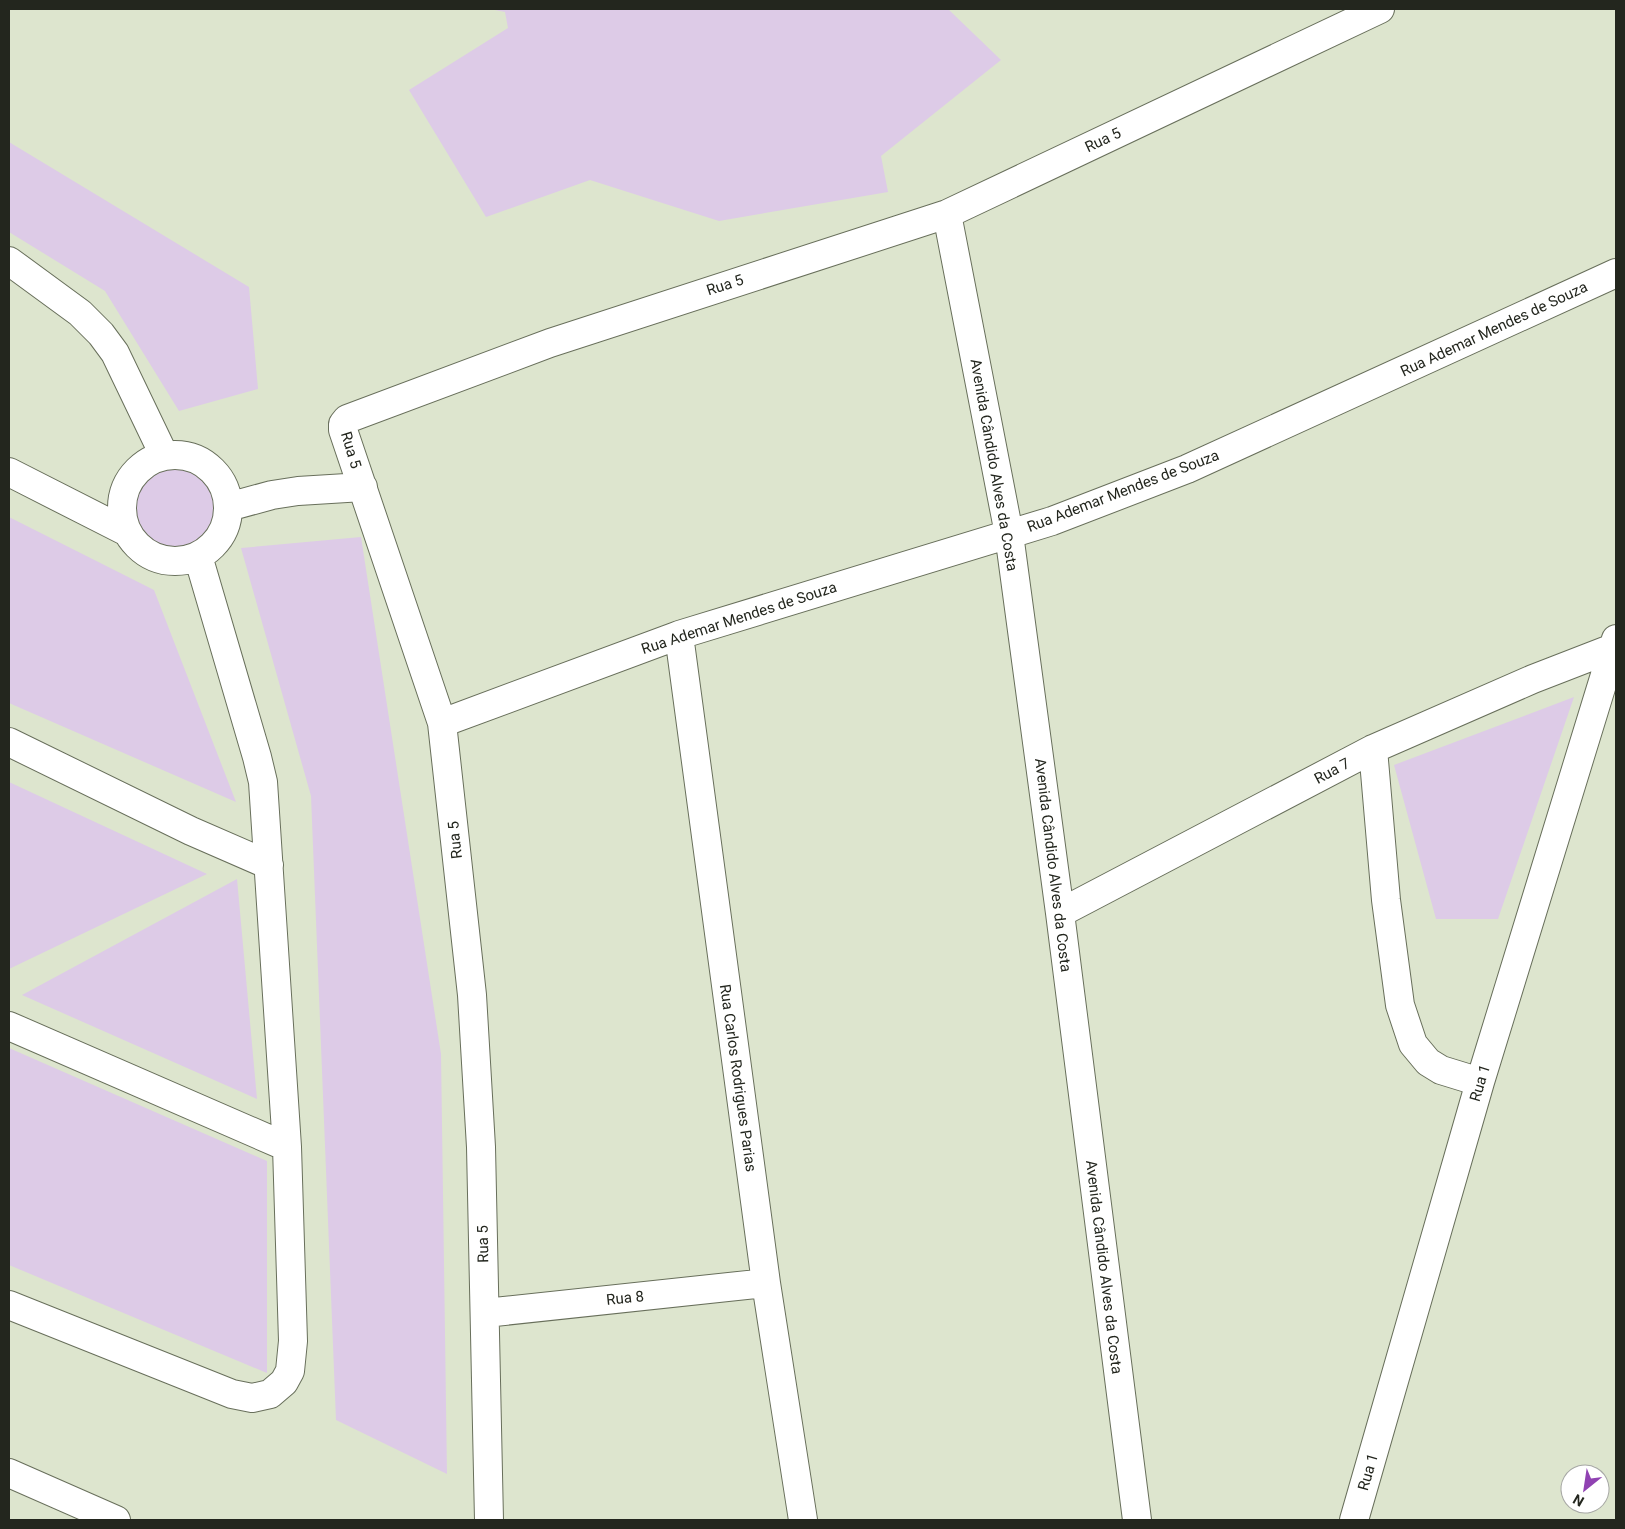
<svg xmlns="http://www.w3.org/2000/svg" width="1625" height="1529" viewBox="0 0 1625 1529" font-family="Roboto,sans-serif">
	<rect width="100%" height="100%" fill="#dde5ce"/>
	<path fill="#ddcbe7" d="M 490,9 L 948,9 L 1001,60 L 881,156 L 888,192 L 719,221 L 590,180 L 486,217 L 409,90 L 508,28 L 505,12 Z
		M 9,142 L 249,287 L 258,389 L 179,411 L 105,291 L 9,232 Z
		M130 507a44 44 0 1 1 88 0a44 44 0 1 1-88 0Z
		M 9,517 L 154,590 L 236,802 L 9,703 Z
		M 361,537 L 441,1054 L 447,1474 L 336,1420 L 311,796 L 241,548 Z
		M 1574,697 L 1498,919 L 1436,919 L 1394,765 Z
		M 9,782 L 207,874 L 9,969 Z
		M 237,879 L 257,1099 L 22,995 Z
		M 9,1048 L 267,1161 L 267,1373 L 9,1265 Z"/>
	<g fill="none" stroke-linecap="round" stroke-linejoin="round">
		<defs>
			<path id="minor" d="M 947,214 L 1009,534 L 1060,913 L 1137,1520
				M 9,261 L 80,313 L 101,334 L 115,353 L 164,455
				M122 508a53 53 0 1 1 106 0a53 53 0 1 1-106 0Z
				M 9,472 L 127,532
				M 228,507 L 272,495 L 298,491 L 363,487
				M 679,635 L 766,1283 L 803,1520
				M 442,723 L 679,635 L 1052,521 L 1187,469 L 1616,273
				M 9,742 L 191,831 L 269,865
				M 1373,749 L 1386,900 L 1400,1005 L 1413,1044 L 1428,1062 L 1441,1070 L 1480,1082
				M 1060,913 L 1373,749 L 1533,679 L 1613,648
				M 9,1026 L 287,1147
				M 9,1305 L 232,1394 L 252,1398 L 270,1394 L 284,1382 L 290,1371 L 293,1341 L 287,1147 L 263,782 L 257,757 L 198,556
				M 485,1313 L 766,1283
				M 9,1473 L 116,1520
				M 489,1520 L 481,1147 L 472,995 L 442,723 L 343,430 L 343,424 L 347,419 L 550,343 L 947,214 L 1380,9
				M 1354,1520 L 1480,1082 L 1616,639"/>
		</defs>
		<use href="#minor" stroke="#686f5b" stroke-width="30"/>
		<use href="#minor" stroke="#fff" stroke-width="28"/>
	</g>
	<g text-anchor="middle" stroke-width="5" stroke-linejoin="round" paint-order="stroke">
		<g font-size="15" fill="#23261e" stroke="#fff">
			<text transform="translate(1103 140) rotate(-25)" y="5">Rua 5</text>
			<text transform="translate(725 285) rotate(-18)" y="5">Rua 5</text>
			<text transform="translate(1494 329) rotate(-25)" y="5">Rua Ademar Mendes de Souza</text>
			<text transform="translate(351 450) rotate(73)" y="5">Rua 5</text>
			<text transform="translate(994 465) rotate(80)" y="5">Avenida Cândido Alves da Costa</text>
			<text transform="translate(1123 491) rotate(-21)" y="5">Rua Ademar Mendes de Souza</text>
			<text transform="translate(739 618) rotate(-18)" y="5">Rua Ademar Mendes de Souza</text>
			<text transform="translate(1332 771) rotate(-28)" y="5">Rua 7</text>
			<text transform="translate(455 840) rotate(-96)" y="5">Rua 5</text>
			<text transform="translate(1053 865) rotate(83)" y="5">Avenida Cândido Alves da Costa</text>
			<text transform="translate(738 1078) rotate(82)" y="5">Rua Carlos Rodrigues Parias</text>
			<text transform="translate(1480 1083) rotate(-73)" y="5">Rua 1</text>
			<text transform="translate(483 1244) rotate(-91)" y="5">Rua 5</text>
			<text transform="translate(1104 1267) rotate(83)" y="5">Avenida Cândido Alves da Costa</text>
			<text transform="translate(625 1298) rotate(-6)" y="5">Rua 8</text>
			<text transform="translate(1368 1472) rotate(-74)" y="5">Rua 1</text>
		</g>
	</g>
	<rect width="1625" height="1529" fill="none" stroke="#23261e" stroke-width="20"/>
	<g transform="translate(1585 1489) rotate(210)"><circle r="24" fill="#ffffff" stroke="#a7a8a5"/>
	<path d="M0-4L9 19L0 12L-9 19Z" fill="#9042b2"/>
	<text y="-8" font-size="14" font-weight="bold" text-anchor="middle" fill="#23261e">N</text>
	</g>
</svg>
